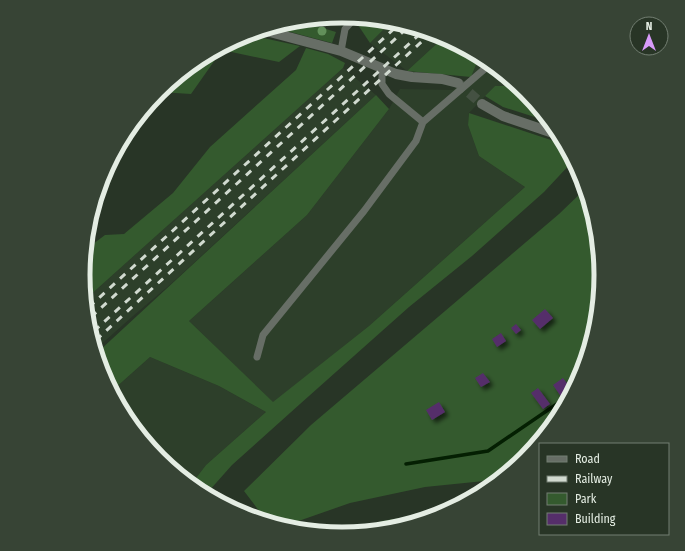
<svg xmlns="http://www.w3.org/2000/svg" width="685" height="551" viewBox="0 0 685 551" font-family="'Fira Sans Condensed',sans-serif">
	<defs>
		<filter id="shadow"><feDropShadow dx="3.5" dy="3.5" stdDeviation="2" flood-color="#0009"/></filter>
	</defs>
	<rect width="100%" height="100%" fill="#283526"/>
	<path fill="#2d3f2a" d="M 388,25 L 442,36 L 444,37 L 407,71 L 370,43 Z
		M 478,60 L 517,86 L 495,86 L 469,113 L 468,125 L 479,156 L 525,187 L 369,326 L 273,403 L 189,321 L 307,215 L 389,109 L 400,89 L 453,90 L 471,77 Z
		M 343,68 L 376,95 L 172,283 L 133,316 L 97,348 L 87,298 Z
		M 150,357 L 219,386 L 266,412 L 206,465 L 193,482 L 161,460 L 162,453 L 148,443 L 113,390 Z"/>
	<path fill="#345a2e" d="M 355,18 L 388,25 L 370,43 L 358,25 Z
		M 306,23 L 336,32 L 332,43 L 279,29 Z
		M 249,35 L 300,46 L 279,62 L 222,50 L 191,94 L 159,92 L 243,36 Z
		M 444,37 L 478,60 L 471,77 L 407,71 Z
		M 306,48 L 328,54 L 345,63 L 343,68 L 87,298 L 83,275 L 89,247 L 105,235 L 124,234 L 173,193 L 210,147 L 296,70 Z
		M 495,86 L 517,86 L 526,92 L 544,120 L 503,107 L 485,96 Z
		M 376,95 L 389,109 L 307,215 L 189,321 L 273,402 L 369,326 L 525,187 L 479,156 L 468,125 L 469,113 L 560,143 L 572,162 L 544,192 L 472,256 L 409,307 L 300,404 L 232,465 L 208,492 L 193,482 L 206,465 L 266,412 L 219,386 L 150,357 L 113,390 L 103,375 L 98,352 Z
		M 585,189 L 602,276 L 582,375 L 526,459 L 494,480 L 425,487 L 350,503 L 290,524 L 266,520 L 244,491 L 311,425 L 559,214 Z
		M 451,509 L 442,515 L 342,535 L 337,534 L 382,521 Z"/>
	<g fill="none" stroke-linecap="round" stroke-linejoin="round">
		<path stroke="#041f02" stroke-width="3.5" d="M 406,464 L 488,451 L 567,397"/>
	</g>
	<path fill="#552e6a" filter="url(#shadow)" d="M 545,309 L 553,318 L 540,329 L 532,320 Z
		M 516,324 L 521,330 L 516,334 L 511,328 Z
		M 501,333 L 506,341 L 497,347 L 492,339 Z
		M 483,373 L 490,382 L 481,387 L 475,378 Z
		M 563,378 L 572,390 L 562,398 L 553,385 Z
		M 538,388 L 550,404 L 543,409 L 531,393 Z
		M 439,402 L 445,412 L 432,420 L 426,410 Z"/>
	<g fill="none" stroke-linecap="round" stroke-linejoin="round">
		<path stroke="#445142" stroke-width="10" stroke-dasharray="10 5" stroke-linecap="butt" d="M 458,83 L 482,104"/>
		<path stroke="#676e66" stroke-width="7" d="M 341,51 L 345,29 L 355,18
			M 382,69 L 382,84 L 389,94 L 423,122
			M 257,357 L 263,335 L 364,211 L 416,141 L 423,122 L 488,66"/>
		<path stroke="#676e66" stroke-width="10" d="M 266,31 L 341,51 L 396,74 L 412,77 L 442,79 L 458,83
			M 482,104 L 503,116 L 553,133"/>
		<path stroke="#d1dad0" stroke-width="3" stroke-dasharray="7 7" stroke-linecap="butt" d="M 89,307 L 396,27
			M 91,317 L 406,29
			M 94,331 L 422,32
			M 96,340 L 430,34"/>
	</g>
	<circle fill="#62905a" cx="322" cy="31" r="4.5"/>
	<path d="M0 0H685V551H0ZM90 275a252 252 0 1 1 504 0a252 252 0 1 1-504 0Z" fill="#374435" fill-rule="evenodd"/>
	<path fill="none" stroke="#e4ede3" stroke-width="5" d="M90 275a252 252 0 1 1 504 0a252 252 0 1 1-504 0Z"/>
	<rect x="539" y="443" width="130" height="92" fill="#283526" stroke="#737f72"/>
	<rect x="547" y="456" width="20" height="6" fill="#676e66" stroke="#737f72"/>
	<text x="575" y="463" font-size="12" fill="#e4ede3">Road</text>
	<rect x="547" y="476" width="20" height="6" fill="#d1dad0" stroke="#737f72"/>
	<text x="575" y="483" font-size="12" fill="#e4ede3">Railway</text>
	<rect x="547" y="493" width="20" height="12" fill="#345a2e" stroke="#737f72"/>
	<text x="575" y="503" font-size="12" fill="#e4ede3">Park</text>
	<rect x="547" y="513" width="20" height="12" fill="#552e6a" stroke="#737f72"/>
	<text x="575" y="523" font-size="12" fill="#e4ede3">Building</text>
	<g transform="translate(649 36)"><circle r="19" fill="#283526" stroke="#737f72"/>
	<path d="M0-3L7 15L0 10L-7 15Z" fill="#d79bf9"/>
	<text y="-6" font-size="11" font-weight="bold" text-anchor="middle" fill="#e4ede3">N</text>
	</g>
</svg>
